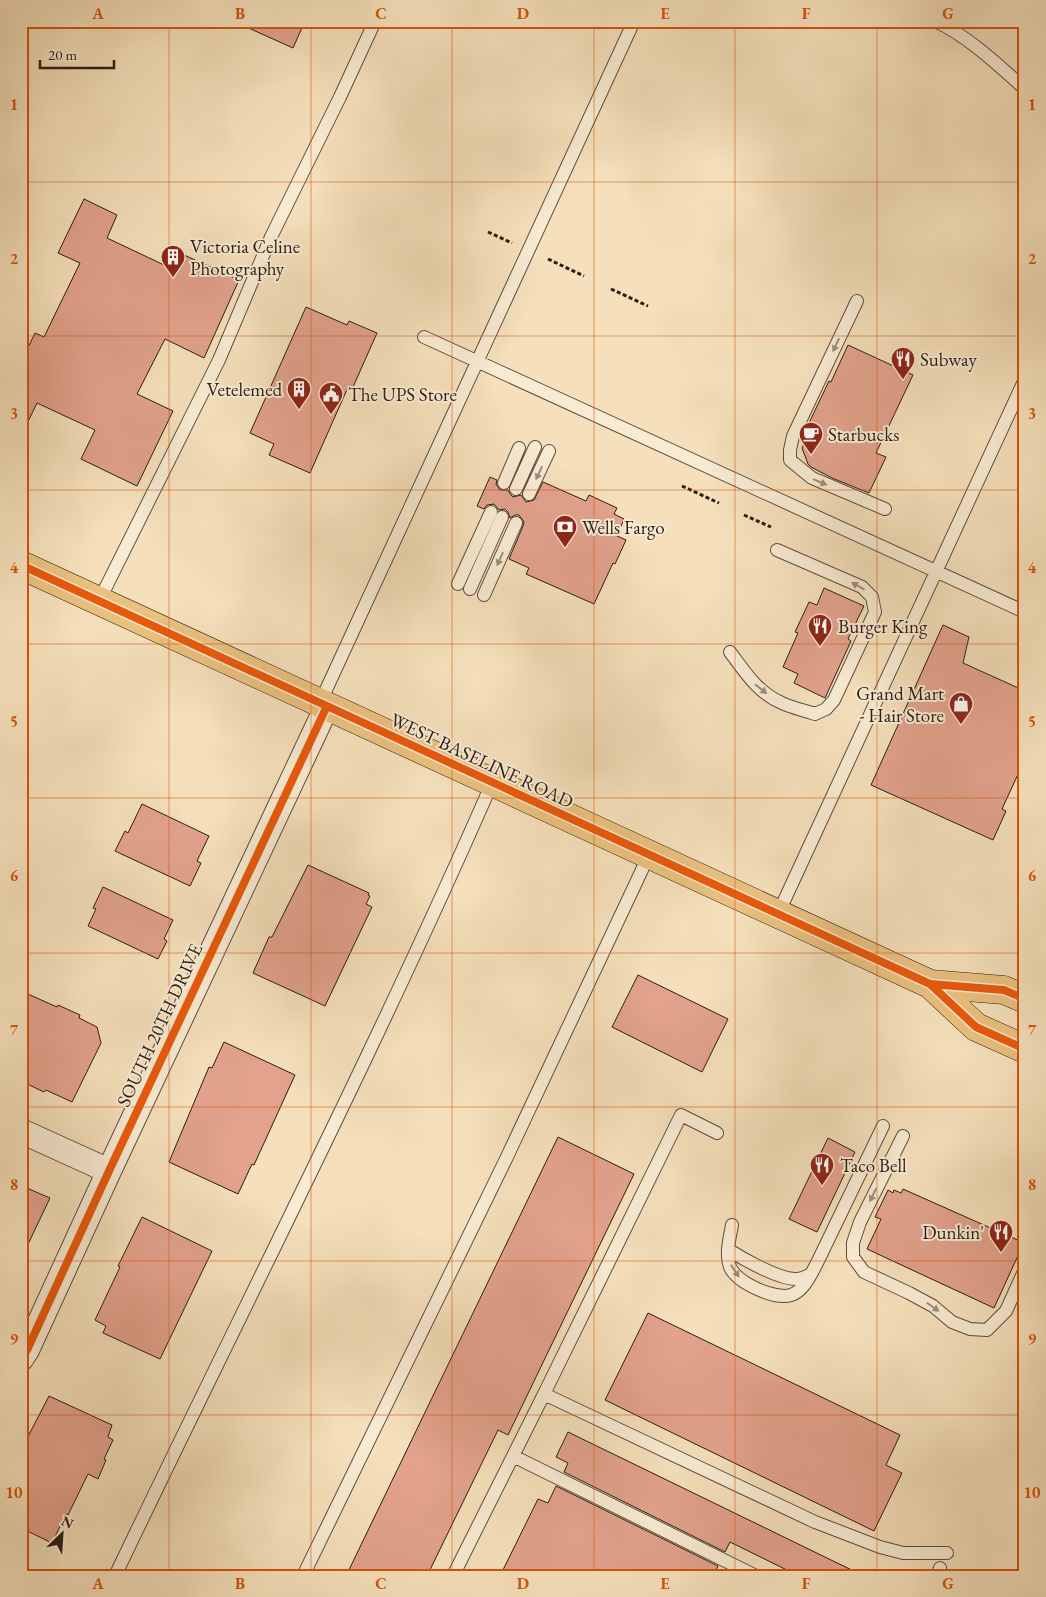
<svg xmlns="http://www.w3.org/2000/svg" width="1046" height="1597" viewBox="0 0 1046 1597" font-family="'EB Garamond',serif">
	<rect width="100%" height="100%" fill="#f5e0bb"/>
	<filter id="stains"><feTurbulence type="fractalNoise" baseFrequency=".004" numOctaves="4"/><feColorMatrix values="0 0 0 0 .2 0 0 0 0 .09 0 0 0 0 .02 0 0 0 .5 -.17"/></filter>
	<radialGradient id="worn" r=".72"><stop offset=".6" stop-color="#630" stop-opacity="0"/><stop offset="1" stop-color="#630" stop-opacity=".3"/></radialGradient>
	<path fill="#e2a28c" stroke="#2a1c13" d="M 233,21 L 305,21 L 293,48 Z
		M 84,199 L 117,215 L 107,238 L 164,265 L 171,249 L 239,280 L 204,358 L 165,339 L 137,394 L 173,411 L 137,486 L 81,459 L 95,430 L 37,403 L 21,436 L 21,362 L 35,333 L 44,337 L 80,263 L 58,253 Z
		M 306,307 L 347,325 L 349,321 L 377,333 L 353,387 L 349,385 L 310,473 L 269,455 L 274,444 L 250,433 Z
		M 848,345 L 913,375 L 876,453 L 886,457 L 869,493 L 832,478 L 811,467 L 808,464 L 802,448 L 812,427 L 808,425 L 829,381 L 831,382 Z
		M 490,477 L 497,480 L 496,484 L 500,490 L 508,490 L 510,494 L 513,497 L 521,495 L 526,502 L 534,500 L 543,482 L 586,501 L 589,495 L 617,508 L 614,514 L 624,519 L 617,536 L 626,540 L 615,564 L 613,563 L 594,604 L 526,574 L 529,568 L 509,559 L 523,526 L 524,522 L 519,515 L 515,515 L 510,518 L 508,512 L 505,509 L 499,510 L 494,504 L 487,505 L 484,509 L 477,506 Z
		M 824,588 L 864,606 L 848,639 L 851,641 L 825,698 L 794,683 L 798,674 L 783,667 L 798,633 L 795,632 L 809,602 L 817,605 Z
		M 943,625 L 969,637 L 963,663 L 1025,691 L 1025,759 L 1002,809 L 1006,811 L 993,840 L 871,785 Z
		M 142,804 L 209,836 L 197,861 L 201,863 L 190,886 L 115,851 L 125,831 L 128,833 Z
		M 308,865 L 369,893 L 368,895 L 370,896 L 366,904 L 372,907 L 325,1006 L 253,973 L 269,937 L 272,937 Z
		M 103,887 L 173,920 L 164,939 L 167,941 L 158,959 L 88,926 L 96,909 L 93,908 Z
		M 638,975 L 728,1019 L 702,1072 L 612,1027 Z
		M 21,991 L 57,1007 L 58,1005 L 80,1015 L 79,1018 L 97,1027 L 101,1043 L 72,1102 L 46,1090 L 44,1092 L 21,1081 Z
		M 224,1042 L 295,1075 L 254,1165 L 252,1164 L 238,1194 L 169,1162 L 209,1067 L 212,1068 Z
		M 558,1137 L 634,1174 L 508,1435 L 498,1430 L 427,1576 L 346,1576 Z
		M 828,1138 L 855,1152 L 817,1232 L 789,1219 Z
		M 29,1189 L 50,1198 L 21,1259 L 21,1205 Z
		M 903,1189 L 1022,1242 L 1019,1248 L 1021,1249 L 994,1308 L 867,1249 L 881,1219 L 875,1217 L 888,1190 L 893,1193 L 894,1190 L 901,1193 Z
		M 142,1217 L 212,1251 L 160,1359 L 103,1333 L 106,1326 L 95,1320 L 120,1267 L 118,1266 Z
		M 648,1313 L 900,1435 L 886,1465 L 902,1473 L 874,1531 L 605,1400 Z
		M 49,1396 L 112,1425 L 108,1437 L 113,1440 L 104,1459 L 106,1460 L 98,1479 L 88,1474 L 68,1515 L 66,1514 L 52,1543 L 21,1528 L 21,1450 Z
		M 568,1432 L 864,1576 L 799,1576 L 730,1542 L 725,1552 L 564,1472 L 568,1463 L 556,1457 Z
		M 556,1486 L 718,1566 L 713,1576 L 500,1576 L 538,1499 L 548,1503 Z"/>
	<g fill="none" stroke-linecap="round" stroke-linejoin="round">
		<defs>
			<path id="service" d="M 935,21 C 968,36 998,65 1025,89
				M 857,301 L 793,436 L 790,450 L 790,460 L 812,478 L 885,509
				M 424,337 L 1025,612
				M 504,483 L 519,448
				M 516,489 L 535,447
				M 529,494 L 549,451
				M 458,584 L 491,512
				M 470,589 L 502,517
				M 484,595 L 516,523
				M 99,601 L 219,360 L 271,237 L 340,97 L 375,21
				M 730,652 C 745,672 758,693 782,703 C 792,708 804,710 815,714 L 826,709 L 834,700 L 875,612 L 872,597 L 862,587 L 777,550
				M 320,703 L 634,21
				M 778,914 L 1025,379
				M 717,1133 L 681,1115 L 544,1394 L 815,1522 L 880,1547 L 903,1553 L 947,1553
				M 903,1136 L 860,1222 L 853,1243 L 853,1257 L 864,1272 L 909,1293 L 933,1306 L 952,1322 L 970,1329 L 987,1330 L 1006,1311 L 1025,1269
				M 732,1225 C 730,1237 725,1254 730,1267 C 737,1283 775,1300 791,1295 C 804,1291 811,1274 817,1263 L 883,1126
				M 729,1250 C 743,1259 780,1280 797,1279 C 802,1279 807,1276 811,1274
				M 513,1456 L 756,1576
				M 115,1576 C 241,1312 375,1051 492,783
				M 303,1576 L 506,1159 L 649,855
				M 453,1576 L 544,1394
				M 937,1576 L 940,1568"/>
			<path id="minor" d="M 21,1131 L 109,1171
				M 21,1359 L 27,1350 L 109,1171 L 327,706"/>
			<path id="primary" d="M 21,565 L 930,984 L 976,1027 L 1025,1049
				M 930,984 L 1004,990 L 1025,999"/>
		</defs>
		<use href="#service" stroke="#5d4d3d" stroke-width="14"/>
		<use href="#minor" stroke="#5d4d3d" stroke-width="26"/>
		<use href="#primary" stroke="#2a1c13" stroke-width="29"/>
		<path stroke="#2a1c13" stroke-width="3" stroke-dasharray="4 2.5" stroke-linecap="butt" d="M 488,232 L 512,243
			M 548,259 L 584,276
			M 611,289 L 648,306
			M 682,486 L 719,503
			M 744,515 L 771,527"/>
		<use href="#service" stroke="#f8ebd3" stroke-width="12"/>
		<use href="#minor" stroke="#f8ebd3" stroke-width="24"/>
		<use href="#primary" stroke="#eac07e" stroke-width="28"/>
		<defs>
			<path id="cycleway" d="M 21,565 L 930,984 L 976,1027 L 1025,1049
				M 930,984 L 1004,990 L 1025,999
				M 21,1359 L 27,1350 L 109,1171 L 327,706"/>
		</defs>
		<use href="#cycleway" stroke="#f8ebd3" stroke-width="11"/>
		<use href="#cycleway" stroke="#e8590c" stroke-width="8"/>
	</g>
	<defs><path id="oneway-solid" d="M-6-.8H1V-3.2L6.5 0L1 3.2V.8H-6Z" transform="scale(1.25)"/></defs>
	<g fill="#9b8e7d">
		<use href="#oneway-solid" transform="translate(836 345) rotate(115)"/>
		<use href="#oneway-solid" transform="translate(539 473) rotate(115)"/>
		<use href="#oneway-solid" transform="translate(820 482) rotate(23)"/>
		<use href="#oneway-solid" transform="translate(500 559) rotate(114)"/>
		<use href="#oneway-solid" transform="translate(858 586) rotate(-151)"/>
		<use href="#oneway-solid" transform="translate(761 689) rotate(38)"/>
		<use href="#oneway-solid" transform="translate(873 1195) rotate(116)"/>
		<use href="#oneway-solid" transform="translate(735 1271) rotate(56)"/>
		<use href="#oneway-solid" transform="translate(933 1307) rotate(35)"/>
	</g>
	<path fill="none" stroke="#d5530d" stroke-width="1" stroke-opacity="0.55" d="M 169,21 L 169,1576M 311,21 L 311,1576M 452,21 L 452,1576M 594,21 L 594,1576M 735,21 L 735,1576M 877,21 L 877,1576M 21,182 L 1025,182M 21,336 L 1025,336M 21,490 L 1025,490M 21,644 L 1025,644M 21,798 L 1025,798M 21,953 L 1025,953M 21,1107 L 1025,1107M 21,1261 L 1025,1261M 21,1415 L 1025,1415"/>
	<defs>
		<symbol id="building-pin" viewBox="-11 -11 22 30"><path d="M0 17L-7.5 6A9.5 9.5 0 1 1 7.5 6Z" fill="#8f2418" stroke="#f8ebd3"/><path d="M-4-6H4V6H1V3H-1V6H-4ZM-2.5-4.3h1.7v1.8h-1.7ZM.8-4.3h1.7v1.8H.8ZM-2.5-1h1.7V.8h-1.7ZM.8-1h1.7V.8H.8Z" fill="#fff"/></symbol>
		<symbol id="restaurant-pin" viewBox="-11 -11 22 30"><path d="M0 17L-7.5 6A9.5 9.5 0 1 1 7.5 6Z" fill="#8f2418" stroke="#f8ebd3"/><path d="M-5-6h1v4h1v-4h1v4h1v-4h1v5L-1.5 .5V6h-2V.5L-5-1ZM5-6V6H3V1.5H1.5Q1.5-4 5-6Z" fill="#fff"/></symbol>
		<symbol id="civic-pin" viewBox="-11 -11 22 30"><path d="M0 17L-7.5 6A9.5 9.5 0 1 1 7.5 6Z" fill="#8f2418" stroke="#f8ebd3"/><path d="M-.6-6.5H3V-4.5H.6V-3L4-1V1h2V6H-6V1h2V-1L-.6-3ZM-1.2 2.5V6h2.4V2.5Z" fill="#fff"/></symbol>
		<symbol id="cafe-pin" viewBox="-11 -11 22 30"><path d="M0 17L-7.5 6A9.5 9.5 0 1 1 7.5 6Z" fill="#8f2418" stroke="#f8ebd3"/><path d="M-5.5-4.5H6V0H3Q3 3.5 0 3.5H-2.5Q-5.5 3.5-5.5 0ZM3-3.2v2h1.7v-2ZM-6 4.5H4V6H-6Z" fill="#fff"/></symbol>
		<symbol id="bank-pin" viewBox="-11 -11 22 30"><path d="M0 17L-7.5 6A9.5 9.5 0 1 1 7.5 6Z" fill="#8f2418" stroke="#f8ebd3"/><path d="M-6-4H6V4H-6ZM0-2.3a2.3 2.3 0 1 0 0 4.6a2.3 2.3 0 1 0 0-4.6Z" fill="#fff"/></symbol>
		<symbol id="shop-pin" viewBox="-11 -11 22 30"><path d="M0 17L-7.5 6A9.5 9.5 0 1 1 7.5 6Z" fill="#8f2418" stroke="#f8ebd3"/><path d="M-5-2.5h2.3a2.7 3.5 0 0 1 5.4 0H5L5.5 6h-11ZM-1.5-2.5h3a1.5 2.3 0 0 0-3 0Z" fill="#fff"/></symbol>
	</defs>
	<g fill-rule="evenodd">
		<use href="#building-pin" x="159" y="243" width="28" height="38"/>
		<use href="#restaurant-pin" x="889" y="345" width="28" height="38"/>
		<use href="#building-pin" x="285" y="375" width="28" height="38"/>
		<use href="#civic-pin" x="317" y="380" width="28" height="38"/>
		<use href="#cafe-pin" x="797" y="420" width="28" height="38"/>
		<use href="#bank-pin" x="551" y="513" width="28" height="38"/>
		<use href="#restaurant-pin" x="806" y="612" width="28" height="38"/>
		<use href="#shop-pin" x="947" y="690" width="28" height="38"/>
		<use href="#restaurant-pin" x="808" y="1151" width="28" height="38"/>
		<use href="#restaurant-pin" x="987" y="1218" width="28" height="38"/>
	</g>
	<g text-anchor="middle" stroke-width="4" stroke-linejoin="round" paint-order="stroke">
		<g font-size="19" fill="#2a1c13" stroke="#f8ebd3" text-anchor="start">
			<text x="190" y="253">Victoria Celine<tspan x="190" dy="22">Photography</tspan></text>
			<text x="920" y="366">Subway</text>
			<text x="282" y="396" text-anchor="end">Vetelemed</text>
			<text x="348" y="401">The UPS Store</text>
			<text x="828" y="441">Starbucks</text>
			<text x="582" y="534">Wells Fargo</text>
			<text x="838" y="633">Burger King</text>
			<text x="944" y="700" text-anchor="end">Grand Mart<tspan x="944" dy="22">- Hair Store</tspan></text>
			<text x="840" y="1172">Taco Bell</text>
			<text x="984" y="1239" text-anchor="end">Dunkin'</text>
		</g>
		<g font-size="19" fill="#2a1c13" stroke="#f8ebd3">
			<text transform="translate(482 760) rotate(25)" y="7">WEST BASELINE ROAD</text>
			<text transform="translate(159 1025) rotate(-65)" y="7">SOUTH 20TH DRIVE</text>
		</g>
	</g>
	<rect width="1046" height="1597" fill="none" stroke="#f5e0bb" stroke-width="55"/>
	<g transform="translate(62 1534) rotate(25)" stroke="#f8ebd3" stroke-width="4" paint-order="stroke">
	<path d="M0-4L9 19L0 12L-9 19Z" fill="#2a1c13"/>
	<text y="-8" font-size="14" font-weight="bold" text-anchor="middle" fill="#2a1c13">N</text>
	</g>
	<path d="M40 60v8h74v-8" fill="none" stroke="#2a1c13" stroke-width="2.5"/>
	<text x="48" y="60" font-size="15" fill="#2a1c13" stroke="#f8ebd3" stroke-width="4" paint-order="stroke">20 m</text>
	<rect x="28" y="28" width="990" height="1542" fill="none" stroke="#d5530d" stroke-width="2"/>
	<g font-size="16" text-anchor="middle" font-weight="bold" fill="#d5530d">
		<text x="98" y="19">A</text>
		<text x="240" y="19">B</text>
		<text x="381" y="19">C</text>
		<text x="523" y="19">D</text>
		<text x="665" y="19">E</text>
		<text x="806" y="19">F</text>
		<text x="948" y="19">G</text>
		<text x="14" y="110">1</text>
		<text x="1032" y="110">1</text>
		<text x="14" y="264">2</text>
		<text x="1032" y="264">2</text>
		<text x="14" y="419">3</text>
		<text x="1032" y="419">3</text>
		<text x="14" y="573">4</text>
		<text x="1032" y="573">4</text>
		<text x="14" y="727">5</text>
		<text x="1032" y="727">5</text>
		<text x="14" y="881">6</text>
		<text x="1032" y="881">6</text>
		<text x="14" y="1035">7</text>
		<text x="1032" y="1035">7</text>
		<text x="14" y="1190">8</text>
		<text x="1032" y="1190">8</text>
		<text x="14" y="1344">9</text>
		<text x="1032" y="1344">9</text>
		<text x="14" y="1498">10</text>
		<text x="1032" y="1498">10</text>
		<text x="98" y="1589">A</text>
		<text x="240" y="1589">B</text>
		<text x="381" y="1589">C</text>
		<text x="523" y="1589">D</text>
		<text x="665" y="1589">E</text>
		<text x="806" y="1589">F</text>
		<text x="948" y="1589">G</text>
	</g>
	<rect width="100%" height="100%" filter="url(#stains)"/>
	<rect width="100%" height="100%" fill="url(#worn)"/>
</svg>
